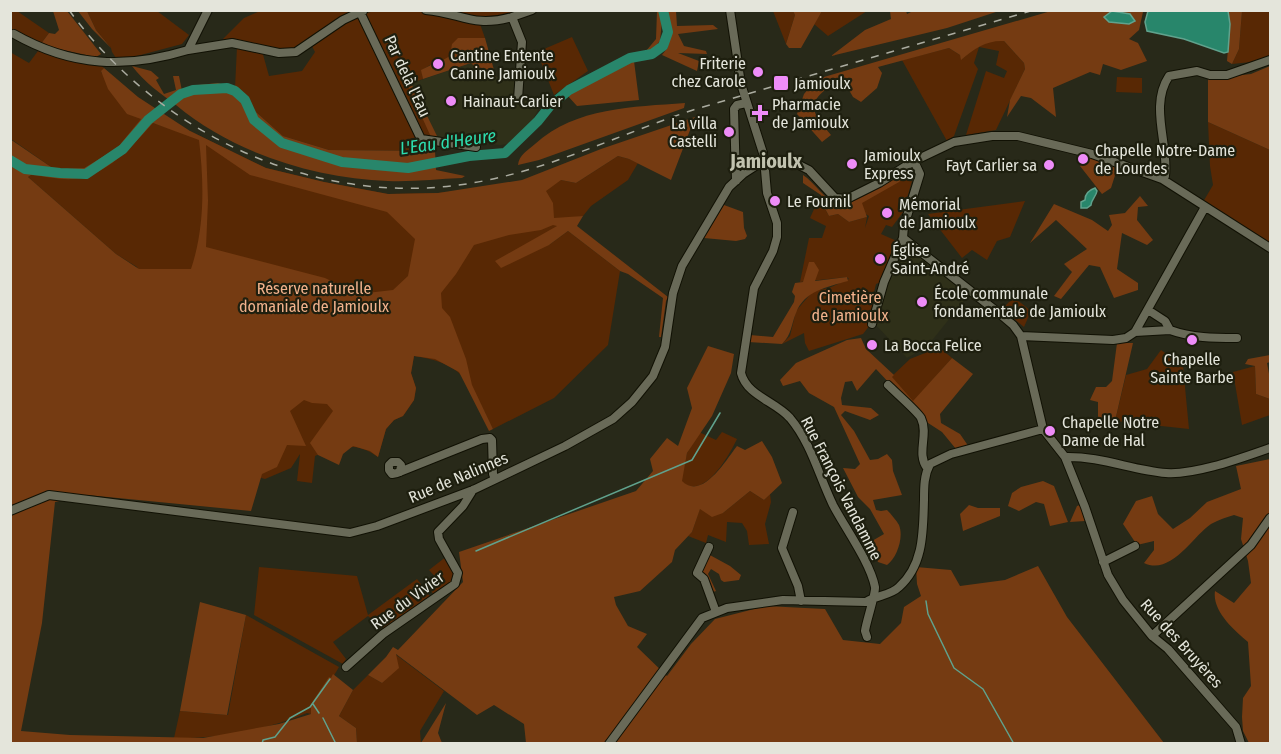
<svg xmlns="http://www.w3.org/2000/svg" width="1281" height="754" viewBox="0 0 1281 754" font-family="'Fira Sans Condensed',sans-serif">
	<rect width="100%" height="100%" fill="#282919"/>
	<path fill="#2f3019" d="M 471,63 L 484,76 L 517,78 L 516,99 L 541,104 L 531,123 L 511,143 L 501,145 L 477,143 L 433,137 L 409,84 Z
		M 904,242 L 970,293 L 934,338 L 923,349 L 907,358 L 874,323 L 883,294 Z"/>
	<path fill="#582804" d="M 12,11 L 17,11 L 49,33 L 40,45 L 11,29 Z
		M 87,11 L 157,11 L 189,35 L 182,44 L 118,61 L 112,52 L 111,48 L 96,30 Z
		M 260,11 L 357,11 L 295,49 L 280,50 L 223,39 L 244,18 Z
		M 374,11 L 428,12 L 480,24 L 485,38 L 458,39 C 451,45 454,49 450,57 C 447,63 439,66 433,69 L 430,65 L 422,70 L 423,79 L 409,84 L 433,137 L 420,135 L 364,14 Z
		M 438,11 L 524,11 L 489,21 Z
		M 773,11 L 793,11 L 795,15 L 786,44 Z
		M 822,11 L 867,11 L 828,36 L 814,24 Z
		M 1242,11 L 1270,11 L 1270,56 L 1261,61 L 1232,64 L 1239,49 Z
		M 359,17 L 420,140 L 433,145 L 435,151 L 329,150 L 283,136 L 248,105 L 244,94 L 235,88 L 237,47 L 262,51 L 269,76 L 302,71 L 315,52 L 311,44 L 341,24 Z
		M 572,37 L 588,71 L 554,95 L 537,52 Z
		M 992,40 L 1004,41 L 1024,63 L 1025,69 L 996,130 L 966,135 L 986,71 L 1004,78 L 1007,71 L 996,65 L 999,51 L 979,47 L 974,63 L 978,69 L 954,136 L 947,141 L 902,60 L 949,48 L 960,55 L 962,59 L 972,50 Z
		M 38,51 L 101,65 L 104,68 L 101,72 L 142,119 L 117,148 L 84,168 L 54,169 L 11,139 L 10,52 L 29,63 Z
		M 1117,77 L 1142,78 L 1142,93 L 1116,92 Z
		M 1208,122 L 1270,150 L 1270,245 L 1203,202 L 1213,185 L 1210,166 Z
		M 153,123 L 190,135 L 190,131 L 266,168 L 324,182 L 388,194 L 438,193 L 561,180 L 576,183 L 618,156 L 629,159 L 638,163 L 628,180 L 591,206 L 583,216 L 572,218 L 557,226 L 549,245 L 568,231 L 620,271 L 608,345 L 554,398 L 493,429 C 472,386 466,363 414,356 L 411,373 L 416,388 L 414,400 L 403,416 L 394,420 L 386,429 L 378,457 C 356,441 339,446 315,456 L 312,483 L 297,481 L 300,454 L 291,468 L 265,479 L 239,472 L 137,267 L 116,254 L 28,177 L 31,175 L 72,179 L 125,153 Z
		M 905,174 L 909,176 L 912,181 L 903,212 L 892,227 L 886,225 L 881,234 L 899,242 L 881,282 L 876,284 L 874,292 L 879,294 L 870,325 L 863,334 L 809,351 L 805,343 L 804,333 L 782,344 L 790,336 L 796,311 L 813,291 L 829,288 L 849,279 L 847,277 L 800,282 L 809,238 L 822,238 L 826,226 L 810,218 L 815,207 L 822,203 L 829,216 L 838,214 L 849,222 L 867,217 L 865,228 L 869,216 L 848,204 L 887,181 Z
		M 1025,201 L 1010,237 L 997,241 L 987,260 L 972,250 L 962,258 L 928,214 Z
		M 1012,299 L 1016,299 L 1031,311 L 1024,327 L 1002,309 Z
		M 933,342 L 952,358 L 913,402 L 891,377 L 910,359 L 925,353 Z
		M 1161,350 L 1183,366 L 1189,429 L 1115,421 L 1126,375 L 1147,369 Z
		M 1255,366 L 1256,394 L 1270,399 L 1270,415 L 1242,425 L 1233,372 Z
		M 699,432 L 716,440 L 722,432 L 737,439 C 729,456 703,502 681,481 L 687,453 Z
		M 750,491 L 764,500 L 770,494 L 771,502 L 765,524 L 769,544 L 749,545 L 747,531 L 742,523 L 727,522 L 726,542 L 708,535 L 706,543 L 688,536 L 692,532 L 700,508 L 723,513 Z
		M 447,556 L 453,567 L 455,580 L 435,597 L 430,589 L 439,581 L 429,570 Z
		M 259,567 L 357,576 L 368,615 L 417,579 L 432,599 L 384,629 L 368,616 L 333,642 L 346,659 L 343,664 L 254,615 Z
		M 246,615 L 339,667 L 311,714 L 307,713 C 266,730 219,739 174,738 L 180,711 L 228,715 Z
		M 395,654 L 444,691 L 420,731 L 421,743 L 357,743 L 356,728 L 339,716 L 353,690 L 368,675 L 382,683 Z"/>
	<path fill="#753b12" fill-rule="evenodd" d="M 53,11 L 67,11 L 101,54 L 96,57 L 40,45 L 49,33 L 55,34 L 59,30 Z
		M 78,11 L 87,11 L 96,30 L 111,48 L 92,29 Z
		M 657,11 L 663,11 L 660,41 L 650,53 L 646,51 L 656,39 Z
		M 667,11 L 676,11 L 677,26 L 713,25 L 718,29 L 678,34 L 684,46 L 706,51 L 707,54 L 678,53 L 699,61 L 697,71 L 662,55 L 668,47 L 661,45 L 668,23 Z
		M 793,11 L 822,11 L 801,48 L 789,48 L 786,44 L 795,15 Z
		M 913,11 L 999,11 L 947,28 L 831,56 L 865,30 L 891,19 L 890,11 L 906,11 L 907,14 Z
		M 1051,11 L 1145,11 L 1143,12 L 1139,30 L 1129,39 L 1138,43 L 1147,61 L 1121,70 L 1103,64 L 1100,75 L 1090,72 L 1053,88 L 1056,117 L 1031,98 L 1021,96 L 1007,117 L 1010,100 L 1025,69 L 1024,63 L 1004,41 C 987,40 975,48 961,60 L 960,55 L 949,48 L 878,67 L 882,73 L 877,88 L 861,102 L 853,97 L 849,90 L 833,84 C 805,103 811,112 831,135 L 822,142 L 797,114 L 804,94 L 817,79 Z
		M 1228,11 L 1242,11 L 1239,49 L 1232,64 L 1227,61 L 1230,24 Z
		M 458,38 L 485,38 L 496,77 L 484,76 L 471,63 L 423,79 L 421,70 L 431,65 L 433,69 L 444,63 L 443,60 L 450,56 L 452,44 Z
		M 634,61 L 639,100 L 577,106 L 567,95 L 612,69 Z
		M 132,66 L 151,71 L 159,78 L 156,80 L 164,94 L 176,90 L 173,76 L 179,76 L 182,91 L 198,85 L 218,83 L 235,88 L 244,94 L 248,105 L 283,136 L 329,150 L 435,151 L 436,170 L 465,176 L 462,178 C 437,179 412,182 388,181 C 314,178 233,153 176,105 C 161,94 144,82 132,66 Z
		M 1270,66 L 1270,150 L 1208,122 L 1208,79 L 1251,74 Z
		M 104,68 L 138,97 L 190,131 L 266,168 L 324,182 L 388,194 L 438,193 L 522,180 L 601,149 L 695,117 L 671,180 L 629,159 L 618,156 L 576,183 L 561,180 L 546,191 L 553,203 L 554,218 L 583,216 L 577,226 L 668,297 L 666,301 L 661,337 L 659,337 L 663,298 L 628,274 L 620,271 L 568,231 L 549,245 L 501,268 L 495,261 L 557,226 L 553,225 L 541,230 L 509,235 L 474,245 L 456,274 L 441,293 L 442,308 L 450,317 L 466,359 L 472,385 L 493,429 L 489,431 L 459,372 L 435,359 L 414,356 L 411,373 L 416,388 L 414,400 L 403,416 L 394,420 L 386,429 L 378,457 L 370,451 L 353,446 L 343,454 L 339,465 L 318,455 L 310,443 L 333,411 L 327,404 L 312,403 L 304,400 L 290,411 L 306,446 L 287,445 L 277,467 L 262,474 L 251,511 L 87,495 L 55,502 L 42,623 L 21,731 L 70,735 L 203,738 L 279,724 L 311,714 L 311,704 L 329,677 L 331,678 L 333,674 L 353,690 L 339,716 L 356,728 L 357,743 L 11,743 L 10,139 L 54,169 L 84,168 L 117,148 L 141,119 L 127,114 L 108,89 L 101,71 ZM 153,123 L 199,140 C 204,183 205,227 191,269 L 139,269 L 116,254 L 28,177 L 31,175 C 44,176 60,180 73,179 C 107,176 132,146 153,123 ZM 206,145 L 250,175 L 387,212 L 415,239 L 408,276 L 393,290 L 358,294 L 325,278 L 206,247 L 208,201 Z
		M 409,79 L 437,136 L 431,137 L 406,82 Z
		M 685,103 L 684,108 L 539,160 L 518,165 C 519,155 528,150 535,144 C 576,107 633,107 685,103 Z
		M 1086,157 L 1118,166 L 1111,188 L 1102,194 L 1080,166 Z
		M 803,175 C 814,182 824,198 835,204 C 848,209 884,184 896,177 L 904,177 L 899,182 L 862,203 L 867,217 L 849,222 L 838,214 L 829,216 L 822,203 L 821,195 L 803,183 Z
		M 1140,196 L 1148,206 L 1138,207 L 1137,220 L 1153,240 L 1147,245 L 1122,233 L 1117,269 L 1138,283 L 1138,290 L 1114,298 L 1100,267 L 1089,265 L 1061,299 L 1054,296 L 1072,272 L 1064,264 L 1087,249 L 1056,220 L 1030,243 L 1054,204 L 1092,220 L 1108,231 L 1112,225 L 1109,215 L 1125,213 Z
		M 724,205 L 743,212 L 744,228 L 747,236 L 745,239 L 736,241 L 704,238 Z
		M 809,262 L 814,262 L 819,270 L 815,281 L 847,277 L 848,281 C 827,287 804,291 796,313 C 791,325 792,334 782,344 L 748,342 L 750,335 L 773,337 L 794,302 L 795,296 L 792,292 L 795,283 L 803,282 Z
		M 861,338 L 866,349 L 894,375 L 892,377 L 913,401 L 952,358 L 973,374 L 940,414 L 941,423 L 960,434 L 969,447 L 956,449 L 942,432 L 925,421 L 876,369 L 857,391 L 852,381 L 845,382 L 841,398 L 842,405 L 871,408 L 879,415 L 870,420 L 845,411 L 841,415 L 854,431 L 870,460 L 878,459 L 887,454 L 892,460 L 893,471 L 902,495 L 873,500 L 876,510 L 881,511 L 887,510 C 891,514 896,520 899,525 C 904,537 897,558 887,565 L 878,562 L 871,546 L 872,541 L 884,534 L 870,509 L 858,497 L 843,468 L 855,469 L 860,464 L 834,407 L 809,393 L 800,381 L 783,386 L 780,380 L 796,363 L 847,340 Z
		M 1117,343 L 1133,343 L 1115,421 L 1098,417 L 1098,402 L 1090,400 L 1096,387 L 1106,387 L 1112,381 Z
		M 708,346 L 734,354 L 731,373 L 712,416 L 687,453 L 682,481 C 702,501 726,460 737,446 L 745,450 L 762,441 L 772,457 L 782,483 L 764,500 L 750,491 L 723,513 L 712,517 L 700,509 L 692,532 L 675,550 L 672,562 L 640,591 L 614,597 L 616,605 L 628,626 L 647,634 L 637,647 L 667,676 L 691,644 L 715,619 L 766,606 L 825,609 L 843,640 L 880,644 L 901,623 L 904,607 L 921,596 L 917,584 L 916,567 L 951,570 L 960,586 L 1005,580 L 1038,566 L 1067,617 L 1164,743 L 526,743 L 524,724 L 494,705 L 477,715 L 396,654 L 399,668 L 382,683 L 368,675 L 386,657 L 393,647 L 398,650 L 463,582 L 459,552 L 636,491 L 653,471 L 650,459 L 667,438 L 678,446 L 692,408 L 687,388 Z
		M 1270,355 L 1270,362 L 1267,363 L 1270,379 L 1270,399 L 1256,394 L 1255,366 L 1245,364 L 1248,359 Z
		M 1270,459 L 1270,743 L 1249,743 L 1243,731 L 1242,717 L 1243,698 L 1251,686 L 1248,642 C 1234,630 1212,611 1215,591 L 1234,603 L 1251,583 L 1248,561 L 1241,539 L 1243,518 L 1234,515 C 1227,517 1218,520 1211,524 C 1193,536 1171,576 1144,563 L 1154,550 L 1154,541 L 1137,545 L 1123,524 L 1136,501 L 1152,496 L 1158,514 L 1173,529 L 1190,518 L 1207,502 L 1241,489 L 1236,466 Z
		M 1043,481 L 1054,486 L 1068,522 L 1050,526 L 1044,504 L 1036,502 L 1019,511 L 1008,506 L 1012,493 L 1021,487 Z
		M 969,505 L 978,508 L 1000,508 L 1000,516 L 963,531 L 960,514 Z
		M 1080,505 L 1085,521 L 1070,522 L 1077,506 Z
		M 708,554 L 730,566 L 741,575 L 739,580 L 724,582 L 721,580 L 719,574 L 711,569 L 708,574 L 716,591 L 710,593 L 700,570 Z
		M 200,602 L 246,615 L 227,715 L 180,711 Z
		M 446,703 L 438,733 L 442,743 L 421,743 Z"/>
	<path fill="#28866b" stroke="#60a28d" stroke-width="1.5" d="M 1112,11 L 1130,14 L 1135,21 L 1129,24 L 1109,22 L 1104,17 Z
		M 1148,11 L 1228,11 L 1230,24 L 1228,52 L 1224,53 L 1184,39 L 1147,31 L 1145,22 Z
		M 1095,188 L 1097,191 C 1096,197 1091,200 1091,205 L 1087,208 L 1081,208 L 1081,202 L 1085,200 C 1085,194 1089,190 1095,188 Z"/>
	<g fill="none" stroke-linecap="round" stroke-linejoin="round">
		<path stroke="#60a28d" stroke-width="1.5" d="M 476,551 L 692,460 L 720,413
			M 926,601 L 928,614 L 954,668 L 983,689 L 1014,744
			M 313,704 L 319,713
			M 323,718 L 336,744
			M 262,744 L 263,740 L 275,737 L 290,718 L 310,707 L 330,679"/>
		<path stroke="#28866b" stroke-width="10" d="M 10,160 L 25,169 L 60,173 L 86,174 L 123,149 L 148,120 L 181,94 L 193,90 L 227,88 L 235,91 L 245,100 L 254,120 L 282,143 L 342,162 L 408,168 L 469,156 L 505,153 L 538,121 L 550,106 L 569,90 L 630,58 L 652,54 L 663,46 L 668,32 L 663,10"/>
		<defs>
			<path id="minor" d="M 208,10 L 188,50 L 232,43 L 279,53 L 296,52 L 343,20 L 360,12
				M 426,10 C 461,13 473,28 512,17
				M 730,10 L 741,84 L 763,153
				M 363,11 L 360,12 L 421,139 L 476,147
				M 14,34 C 72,67 126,69 188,50
				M 518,99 L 522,42 L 512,17 L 532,10
				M 773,161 L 799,165 L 809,170 L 835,198 L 847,199 L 879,183 L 914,161 L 954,142 L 992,136 L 1018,136 L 1092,154 L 1162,179 L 1270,248
				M 914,161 L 920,174 L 904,226 L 903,238 L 1000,314 L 1013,325 L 1021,336 L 1043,429 L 1065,457 L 1085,507 L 1108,575 L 1123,600 L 1152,636 L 1168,649 L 1236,727 L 1241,744
				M 765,170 L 767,193 L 777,223 L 777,237 L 773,251 L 754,288 L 741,373 C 747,396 775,401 790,418 C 811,443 819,476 833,505 C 845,528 870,562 875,587 C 876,593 866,622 865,631 L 867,637
				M 1162,179 L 1165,176 C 1169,144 1149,106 1169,76 L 1197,71 L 1210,75 L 1227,75 L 1270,60
				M 736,181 L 734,109 L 737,105 L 746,103
				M 1148,310 L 1165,321 L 1170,330 C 1192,338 1214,338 1237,338
				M 872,324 L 884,282 L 903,238
				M 1135,332 L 1170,330
				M 1021,336 L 1113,340 L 1126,338 L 1135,332 L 1205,207
				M 888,385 C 895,392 918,412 921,418 C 929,435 916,453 927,468
				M 1065,457 C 1100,456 1132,470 1166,473 C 1196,475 1241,458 1270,448
				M 400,472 L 401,465 L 398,462 L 392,462 L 389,465 L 389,470 L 392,474 L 397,473 L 482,439 L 490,438 L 492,440 L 493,474 L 495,479
				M 10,511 L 49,495 L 350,533 L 377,526 L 473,490 L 565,446 L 613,419 L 632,402 L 653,376 L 665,347 L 673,293 L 682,266 L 729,187 L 743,174 L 757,165
				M 793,512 L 782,548 L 798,586 L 801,601
				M 709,547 L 697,573 L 704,579 L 716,612
				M 1103,562 L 1135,546
				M 1152,636 L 1251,545 L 1270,518
				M 346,667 L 383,634 L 455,584 L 458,573 L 439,539 L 438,532 L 463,506 L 473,490
				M 609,744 L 702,618 L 727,608 L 783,600 L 866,602 C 876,595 890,596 899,587 C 924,565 923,531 924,500 C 924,487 924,475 930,464 L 951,454 L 1043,429"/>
		</defs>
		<use href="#minor" stroke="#111104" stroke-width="10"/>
		<use href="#minor" stroke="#696a58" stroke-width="8"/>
		<path stroke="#abaca0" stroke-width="1.5" stroke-dasharray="8 8" stroke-linecap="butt" d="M 69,10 C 162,138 325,213 483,181 C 555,167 623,133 693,110 L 1034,10"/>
	</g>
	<g fill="#ee8cf8" stroke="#1e1f0f" stroke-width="2">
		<circle cx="438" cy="64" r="6"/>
		<circle cx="758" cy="72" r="6"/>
		<rect x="773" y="75" width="16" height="16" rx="3"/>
		<circle cx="451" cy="101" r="6"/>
		<path d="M757 104h6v6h6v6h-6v6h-6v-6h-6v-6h6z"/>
		<circle cx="729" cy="132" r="6"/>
		<circle cx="1083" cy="159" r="6"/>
		<circle cx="852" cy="164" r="6"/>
		<circle cx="1049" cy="165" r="6"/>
		<circle cx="775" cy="201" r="6"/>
		<circle cx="887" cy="213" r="6"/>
		<circle cx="880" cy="259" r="6"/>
		<circle cx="922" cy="302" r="6"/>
		<circle cx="1192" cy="340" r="6"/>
		<circle cx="872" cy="345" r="6"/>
		<circle cx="1050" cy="431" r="6"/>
	</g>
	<g text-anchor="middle" stroke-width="4.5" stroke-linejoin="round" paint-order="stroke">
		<g font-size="16" fill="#e4e5db" stroke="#1e1f0f" text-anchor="start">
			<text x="450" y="61">Cantine Entente<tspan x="450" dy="18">Canine Jamioulx</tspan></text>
			<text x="746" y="69" text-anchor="end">Friterie<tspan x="746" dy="18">chez Carole</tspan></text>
			<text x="794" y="89">Jamioulx</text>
			<text x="463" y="107">Hainaut-Carlier</text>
			<text x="772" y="110">Pharmacie<tspan x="772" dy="18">de Jamioulx</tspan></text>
			<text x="717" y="129" text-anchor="end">La villa<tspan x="717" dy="18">Castelli</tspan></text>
			<text x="1095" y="156">Chapelle Notre-Dame<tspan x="1095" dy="18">de Lourdes</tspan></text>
			<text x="864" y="161">Jamioulx<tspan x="864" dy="18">Express</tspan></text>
			<text x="1037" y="171" text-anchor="end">Fayt Carlier sa</text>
			<text x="787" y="207">Le Fournil</text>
			<text x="899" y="210">Mémorial<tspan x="899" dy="18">de Jamioulx</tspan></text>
			<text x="892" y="256">Église<tspan x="892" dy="18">Saint-André</tspan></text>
			<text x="934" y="299">École communale<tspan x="934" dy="18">fondamentale de Jamioulx</tspan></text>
			<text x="884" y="351">La Bocca Felice</text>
			<text x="1192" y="365" text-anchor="middle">Chapelle<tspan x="1192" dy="18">Sainte Barbe</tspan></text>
			<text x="1062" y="428">Chapelle Notre<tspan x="1062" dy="18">Dame de Hal</tspan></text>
		</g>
		<g font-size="16" fill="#e4e5db" stroke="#1e1f0f">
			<text transform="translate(408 76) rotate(65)" y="6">Par delà l'Eau</text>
			<text transform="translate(458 477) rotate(-23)" y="6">Rue de Nalinnes</text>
			<text transform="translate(842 488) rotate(63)" y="6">Rue François Vandamme</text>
			<text transform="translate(407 600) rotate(-36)" y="6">Rue du Vivier</text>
			<text transform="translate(1182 643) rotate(48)" y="6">Rue des Bruyères</text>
		</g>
		<g font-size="16" fill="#f2b28c" stroke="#1e1f0f">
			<text x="314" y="294">Réserve naturelle<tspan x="314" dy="18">domaniale de Jamioulx</tspan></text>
			<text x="850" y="303">Cimetière<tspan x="850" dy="18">de Jamioulx</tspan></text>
		</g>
		<g font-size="18" font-style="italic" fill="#2dddaf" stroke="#1e1f0f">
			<text transform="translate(448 142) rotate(-8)" y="6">L'Eau d'Heure</text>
		</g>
		<g font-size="20" font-weight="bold" fill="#c1c2ae" stroke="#1e1f0f">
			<text x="766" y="168">Jamioulx</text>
		</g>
	</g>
	<rect width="1281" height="754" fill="none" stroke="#e4e5db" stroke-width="24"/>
</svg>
